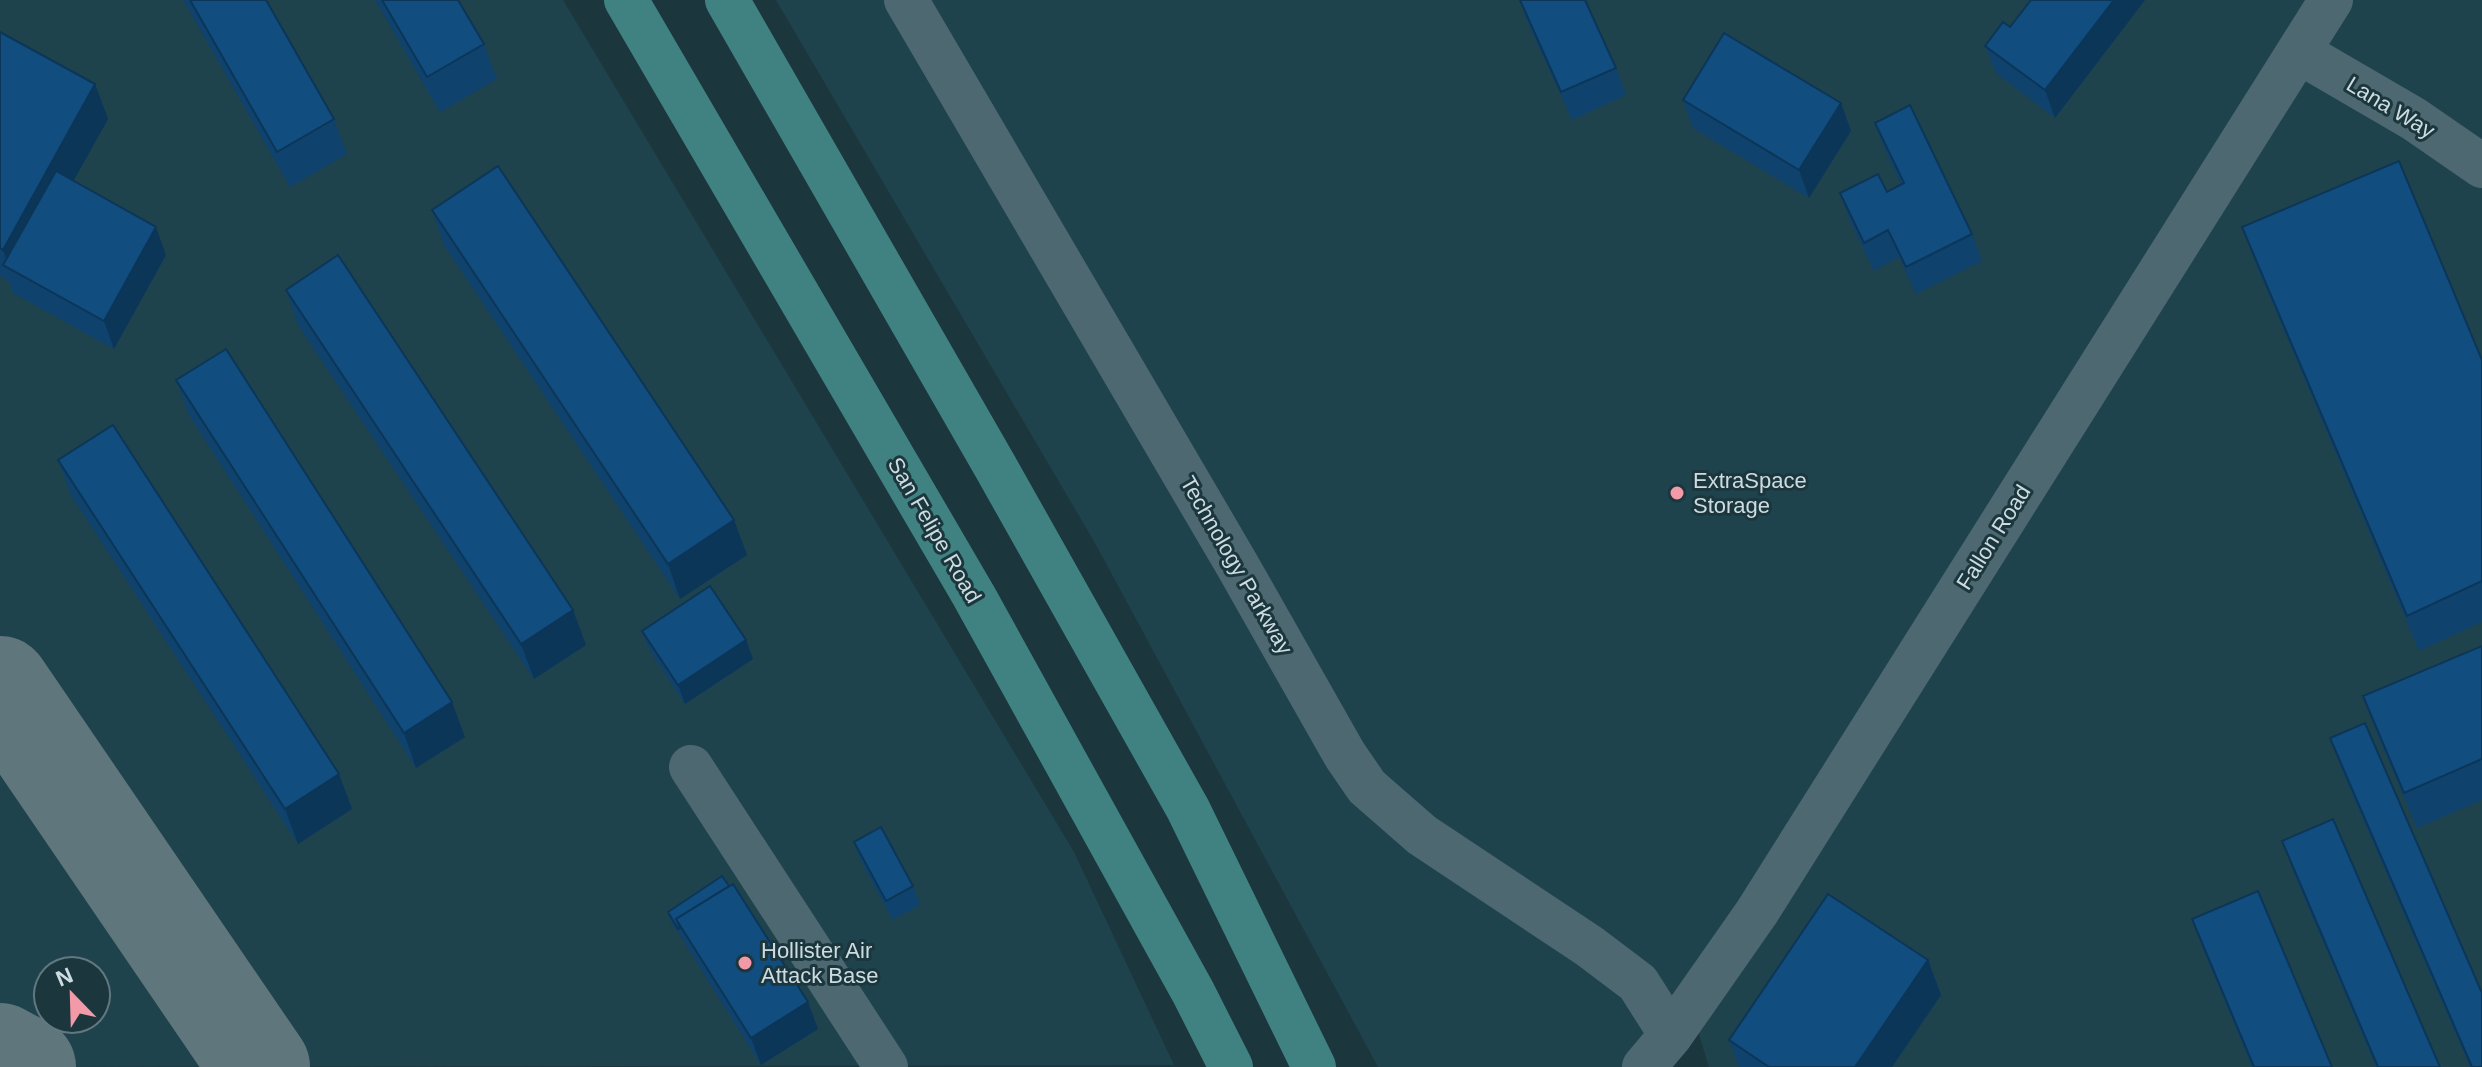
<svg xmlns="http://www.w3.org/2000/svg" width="2482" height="1067" viewBox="0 0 2482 1067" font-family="Arial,sans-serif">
	<rect width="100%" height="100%" fill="#1c363e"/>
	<path fill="#1f434d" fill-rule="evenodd" d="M 0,0 L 563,0 L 1074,852 L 1174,1065 L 0,1067 ZM 48,971 L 96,971 L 96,1019 L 48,1019 Z
		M 776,0 L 2482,0 L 2482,1067 L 1709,1067 L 1691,1009 L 1642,1067 L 1378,1067 L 1095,543 Z"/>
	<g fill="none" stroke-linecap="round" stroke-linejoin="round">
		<path stroke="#60767d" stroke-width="100" d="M 0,686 L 260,1067
			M 0,1053 L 26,1067"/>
		<path stroke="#4d6871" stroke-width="44" d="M 906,0 L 1236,563 L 1345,755 L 1367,787 L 1422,835 L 1589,946 L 1638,983 L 1671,1035
			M 2299,52 L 2414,119 L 2482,166
			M 691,767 L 886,1067
			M 1644,1067 L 1671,1035 L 1757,912 L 2331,0"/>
		<path stroke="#3f8281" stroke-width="44" d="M 626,0 L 974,596 L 1193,992 L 1231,1067
			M 727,0 L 995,466 L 1188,809 L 1314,1067"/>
	</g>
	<path fill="#0f426c" d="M 183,0 L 266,0 L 334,119 L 347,154 L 290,187 Z
		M 375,0 L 458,0 L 484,44 L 497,79 L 440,112 Z
		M 1520,0 L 1616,68 L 1626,95 L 1572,120 L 1528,24 Z
		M 2031,0 L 2145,0 L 2055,118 L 1996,73 L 1985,46 L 2010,27 Z
		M 0,32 L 95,84 L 108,119 L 73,181 L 166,255 L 114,349 L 13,293 L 9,281 L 0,276 Z
		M 1683,100 L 1841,103 L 1851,131 L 1809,198 L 1693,128 Z
		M 1875,123 L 1972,234 L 1982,261 L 1916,294 L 1899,257 L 1874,271 L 1850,221 L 1840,193 L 1887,192 L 1901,185 L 1885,150 Z
		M 432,210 L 734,520 L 747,555 L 680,599 L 444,245 Z
		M 2242,227 L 2482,360 L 2482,622 L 2419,651 L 2255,262 Z
		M 286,290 L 586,645 L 534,679 L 298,325 Z
		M 176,380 L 465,737 L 416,768 L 189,415 Z
		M 58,460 L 339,774 L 352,809 L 298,844 L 71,495 Z
		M 642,631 L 746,640 L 753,659 L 685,704 L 650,651 Z
		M 2482,646 L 2482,800 L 2417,828 L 2376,732 L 2363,696 Z
		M 2330,738 L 2482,1067 L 2470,1067 L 2343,773 Z
		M 2282,841 L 2440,1067 L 2376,1067 L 2295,876 Z
		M 854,842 L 913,886 L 920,905 L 893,920 L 861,862 Z
		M 668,912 L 818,1029 L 761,1065 L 687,947 L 683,938 L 682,939 L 671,922 Z
		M 2192,919 L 2332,1067 L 2252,1067 L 2205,954 Z
		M 1928,960 L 1941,995 L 1892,1067 L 1739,1067 L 1729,1040 Z"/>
	<path fill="#0c3658" d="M 2114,0 L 2145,0 L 2055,118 L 2045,90 Z
		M 95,84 L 108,119 L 21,275 L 10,269 L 3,250 Z
		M 1841,103 L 1851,131 L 1809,198 L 1799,170 Z
		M 156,227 L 166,255 L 114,349 L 104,321 Z
		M 734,520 L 747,555 L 680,599 L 668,564 Z
		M 573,610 L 586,645 L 534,679 L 521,644 Z
		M 746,640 L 753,659 L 685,704 L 678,685 Z
		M 452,702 L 465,737 L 416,768 L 404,733 Z
		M 339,774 L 352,809 L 298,844 L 285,809 Z
		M 1928,960 L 1941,995 L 1892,1067 L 1855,1067 Z
		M 808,1002 L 818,1029 L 761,1065 L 751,1038 Z"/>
	<path fill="#114d7e" stroke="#0c3658" stroke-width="2" d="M 190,0 L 266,0 L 334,119 L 277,152 Z
		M 382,0 L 458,0 L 484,44 L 427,77 Z
		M 1520,0 L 1585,0 L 1616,68 L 1561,92 Z
		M 2031,0 L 2114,0 L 2045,90 L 1985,46 L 2003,22 L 2010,27 Z
		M 0,32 L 95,84 L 3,250 L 0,248 Z
		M 1724,33 L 1841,103 L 1799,170 L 1683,100 Z
		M 1910,105 L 1972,234 L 1906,267 L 1888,230 L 1864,243 L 1840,193 L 1878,174 L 1887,192 L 1904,183 L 1875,123 Z
		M 2399,161 L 2482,360 L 2482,581 L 2407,616 L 2242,227 Z
		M 498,166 L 734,520 L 668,564 L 432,210 Z
		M 56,171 L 156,227 L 104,321 L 3,265 Z
		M 338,255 L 573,610 L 521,644 L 286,290 Z
		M 226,349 L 452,702 L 404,733 L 176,380 Z
		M 113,425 L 339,774 L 285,809 L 58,460 Z
		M 710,586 L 746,640 L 678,685 L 642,631 Z
		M 2482,646 L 2482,759 L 2404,793 L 2363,696 Z
		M 2365,723 L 2482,993 L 2482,1067 L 2472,1067 L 2330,738 Z
		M 2333,819 L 2440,1067 L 2378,1067 L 2282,841 Z
		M 881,827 L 913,886 L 886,901 L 854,842 Z
		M 722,876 L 729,886 L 676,919 L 680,928 L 678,929 L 668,912 Z
		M 733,884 L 808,1002 L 751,1038 L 676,919 Z
		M 2258,891 L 2332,1067 L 2254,1067 L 2192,919 Z
		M 1828,894 L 1928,960 L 1855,1067 L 1769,1067 L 1729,1040 Z"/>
	<g fill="#f39aa9" stroke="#1c363e" stroke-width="3">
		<circle cx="1677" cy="493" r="8"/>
		<circle cx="745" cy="963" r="8"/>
	</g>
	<g text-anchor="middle" stroke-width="6" stroke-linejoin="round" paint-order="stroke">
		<g font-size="22" fill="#ccdce0" stroke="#1c363e">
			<text transform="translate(2391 107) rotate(31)" y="8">Lana Way</text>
			<text transform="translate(935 530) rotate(60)" y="8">San Felipe Road</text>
			<text transform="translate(1993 537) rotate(-58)" y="8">Fallon Road</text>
			<text transform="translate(1237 565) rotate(60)" y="8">Technology Parkway</text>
		</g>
		<g font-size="22" fill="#ccdce0" stroke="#1c363e" text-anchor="start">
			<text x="1693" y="488">ExtraSpace<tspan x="1693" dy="25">Storage</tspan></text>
			<text x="761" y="958">Hollister Air<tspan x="761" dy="25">Attack Base</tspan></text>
		</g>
	</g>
	<g transform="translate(72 995) rotate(337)"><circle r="38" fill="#1c363e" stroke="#62787f" stroke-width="2"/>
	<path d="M0-6L14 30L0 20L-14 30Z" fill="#f39aa9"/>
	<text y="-12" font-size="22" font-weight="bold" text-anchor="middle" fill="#ccdce0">N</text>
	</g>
</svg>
